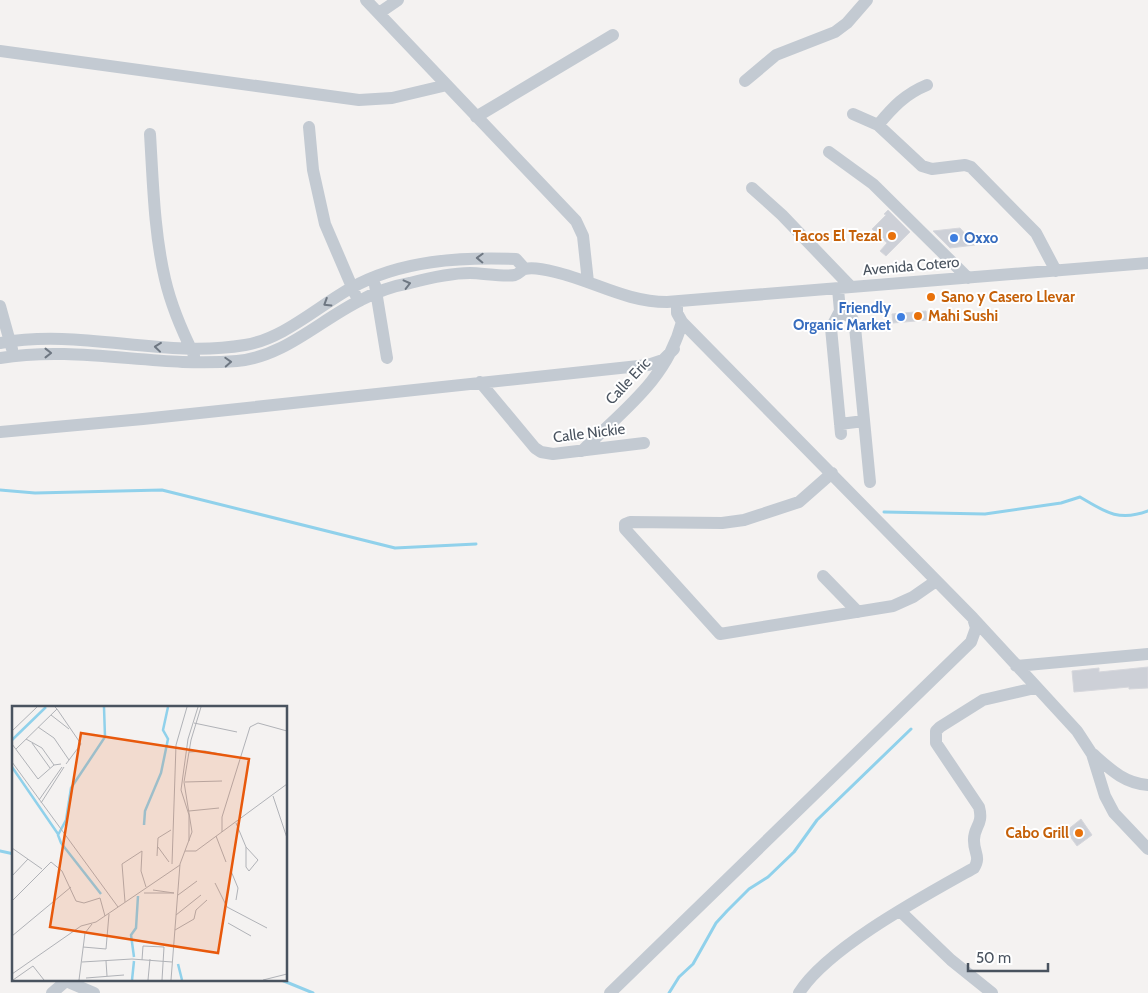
<svg xmlns="http://www.w3.org/2000/svg" width="1148" height="993" viewBox="0 0 1148 993" font-family="Cabin,sans-serif">
	<rect width="100%" height="100%" fill="#f4f2f1"/>
	<g fill="none" stroke-linecap="round" stroke-linejoin="round">
		<path stroke="#90d1eb" stroke-width="3" d="M 0,490 L 35,493 L 162,490 L 395,548 L 476,544
			M 884,512 L 985,514 L 1061,503 L 1080,497 C 1105,512 1119,522 1148,511
			M 0,851 L 14,854
			M 279,979 L 313,993
			M 669,993 L 679,977 L 693,964 L 716,923 L 727,911 L 749,889 L 768,877 L 794,852 L 817,820 L 911,729"/>
	</g>
	<path fill="#cdd0d7" stroke="#d6d7dc" d="M 888,210 L 910,232 L 886,256 L 880,251 L 887,243 L 872,229 L 886,215 L 884,214 Z
		M 960,228 L 975,245 L 950,248 L 933,231 Z
		M 926,311 L 927,320 L 893,323 L 892,314 Z
		M 1148,667 L 1148,688 L 1129,689 L 1129,687 L 1074,692 L 1072,671 L 1099,668 L 1099,672 Z
		M 1081,819 L 1092,835 L 1077,846 L 1066,831 Z"/>
	<g fill="none" stroke-linecap="round" stroke-linejoin="round">
		<path stroke="#c3cad2" stroke-width="12" d="M 366,0 L 576,221 L 583,236 L 588,282
			M 379,13 L 398,0
			M 0,51 L 359,100 L 392,98 L 447,85
			M 745,81 L 776,55 L 835,32 L 847,23 L 867,0
			M 853,114 L 878,125 L 922,166 L 932,169 L 965,165 L 971,167 L 1036,233 L 1056,271
			M 476,117 L 613,35
			M 878,125 C 893,107 905,94 927,85
			M 309,127 L 313,170 L 325,224 L 355,294
			M 150,134 C 153,182 154,232 165,279 C 171,305 182,331 194,355
			M 829,152 L 873,184 L 968,278
			M 752,188 L 782,215 L 851,287
			M 375,285 L 387,358
			M 838,289 L 840,311 L 831,328 L 841,434
			M 677,302 L 677,313 L 682,322 L 973,618 L 1077,731 L 1092,754 L 1105,796 L 1114,813 L 1148,849
			M 0,306 L 12,349
			M 840,311 L 852,318 L 855,327 L 870,482
			M 0,343 C 82,328 163,359 245,345 C 283,339 317,307 351,288 C 401,260 460,257 516,259 L 525,269
			M 0,358 C 79,345 157,368 237,361 C 284,357 320,320 361,300 C 376,292 393,286 410,283 C 429,278 450,273 470,273 C 482,273 504,277 515,275 C 519,274 521,270 525,269 C 533,267 547,270 555,272 C 594,281 626,302 667,302 L 1148,263
			M 480,382 L 535,448 L 541,452 L 553,454 L 644,443
			M 840,424 L 864,421
			M 0,432 L 143,419 L 648,365 L 663,360 L 674,349
			M 582,451 C 622,411 667,380 682,322
			M 832,473 L 799,502 L 744,520 L 722,523 L 630,522 L 625,524 L 625,529 L 720,634 L 893,606 L 913,597 L 936,581
			M 823,576 L 858,612
			M 1016,666 L 1148,654
			M 1093,754 C 1111,770 1124,783 1148,785
			M 900,911 L 951,960 L 992,993
			M 52,993 L 66,981 L 94,993
			M 610,993 L 971,642 L 976,628 L 973,618
			M 799,993 C 828,947 926,895 974,868 C 981,857 974,853 974,841 C 973,827 984,825 979,807 L 936,743 L 936,731 L 940,727 L 983,700 L 1035,688"/>
	</g>
	<defs><path id="oneway-chevron" d="M-2-3.5L2.5 0L-2 3.5" fill="none" stroke-width="1.6" stroke-linecap="round" stroke-linejoin="round" transform="scale(1.25)"/></defs>
	<g stroke="#6e7782">
		<use href="#oneway-chevron" transform="translate(480 258) rotate(-178)"/>
		<use href="#oneway-chevron" transform="translate(407 284) rotate(-14)"/>
		<use href="#oneway-chevron" transform="translate(327 303) rotate(148)"/>
		<use href="#oneway-chevron" transform="translate(158 347) rotate(-174)"/>
		<use href="#oneway-chevron" transform="translate(48 353)"/>
		<use href="#oneway-chevron" transform="translate(228 362) rotate(-3)"/>
	</g>
	<g fill="#e8710a" stroke="#fff" stroke-width="2">
		<circle cx="892" cy="236" r="5"/>
		<circle cx="931" cy="297" r="5"/>
		<circle cx="918" cy="316" r="5"/>
		<circle cx="1079" cy="833" r="5"/>
	</g>
	<g fill="#3f7fe0" stroke="#fff" stroke-width="2">
		<circle cx="954" cy="238" r="5"/>
		<circle cx="901" cy="317" r="5"/>
	</g>
	<g text-anchor="middle" stroke-width="4" stroke-linejoin="round" paint-order="stroke">
		<g font-size="15" font-weight="bold" fill="#c56008" stroke="#fff" text-anchor="end">
			<text x="882" y="241">Tacos El Tezal</text>
			<text x="941" y="302" text-anchor="start">Sano y Casero Llevar</text>
			<text x="928" y="321" text-anchor="start">Mahi Sushi</text>
			<text x="1069" y="838">Cabo Grill</text>
		</g>
		<g font-size="15" font-weight="bold" fill="#366cbe" stroke="#fff" text-anchor="start">
			<text x="964" y="243">Oxxo</text>
			<text x="891" y="313" text-anchor="end">Friendly<tspan x="891" dy="17">Organic Market</tspan></text>
		</g>
		<g font-size="15" fill="#49535f" stroke="#fff">
			<text transform="translate(911 266) rotate(-5)" y="5">Avenida Cotero</text>
			<text transform="translate(628 381) rotate(-47)" y="5">Calle Eric</text>
			<text transform="translate(589 433) rotate(-7)" y="5">Calle Nickie</text>
		</g>
	</g>
	<g transform="translate(12 706)">
		<rect width="275" height="275" fill="#f4f2f1"/>
		<path fill="none" stroke="#90d1eb" stroke-width="2.5" d="M 0,34 L 34,1M 0,61 L 46,128M 132,119 L 133,105 L 149,67 L 156,33 L 151,24 L 156,1M 89,188 L 49,137 L 46,129 L 54,114 L 59,82 L 93,31 L 92,1M 122,251 L 119,229 L 124,222 L 126,190M 166,258 L 170,274M 120,274 L 122,255"/>
		<path fill="none" stroke="#b0b2b7" stroke-width="1" d="M 45,3 L 69,38 L 54,58M 39,9 L 57,23M 182,17 L 225,26M 26,21 L 42,32 L 57,54M 0,25 L 25,1M 14,33 L 30,42 L 42,59M 20,37 L 38,62M 0,38 L 26,73 L 42,59 L 49,58M 4,43 L 45,3 L 43,1M 177,46 L 193,45 L 218,50M 0,56 L 106,201M 173,76 L 210,75M 261,90 L 275,132M 27,94 L 50,61M 29,97 L 52,61M 177,105 L 207,102M 224,117 L 234,141 L 234,161 L 237,165 L 246,154 L 234,141M 210,126 L 210,111 L 238,21 L 246,17 L 275,25M 204,130 L 214,156M 177,135 L 177,109 L 169,84 L 176,33 L 186,1M 146,141 L 157,156M 0,142 L 30,163M 173,145 L 184,145 L 275,78M 145,150 L 146,132 L 159,124M 160,158 L 164,39 L 175,1M 219,165 L 226,182 L 224,194M 0,170 L 16,153M 203,177 L 215,201 L 255,222M 141,184 L 162,187M 132,187 L 162,187M 166,189 L 185,175M 0,195 L 39,156 L 50,165 L 64,195 L 72,197 L 88,192 L 93,210M 113,196 L 110,158 L 130,145 L 129,165 L 134,181M 164,209 L 189,189M 216,217 L 239,230M 163,224 L 182,213 L 184,204 L 195,194M 0,230 L 59,181M 71,241 L 94,243 L 97,208M 130,254 L 131,240 L 152,241 L 150,274M 94,255 L 95,270M 70,256 L 120,253 L 160,256M 0,268 L 69,220 L 84,216 L 168,159M 74,272 L 112,269M 1,274 L 21,260 L 32,274M 67,274 L 73,227 L 80,218M 136,274 L 138,253M 159,274 L 168,158 L 180,126 L 172,76 L 179,34 L 189,1M 251,274 L 275,268"/>
		<path fill="#e8590c" fill-opacity="0.15" stroke="#e8590c" stroke-width="2.5" d="M 69,27 L 237,53 L 206,247 L 38,221 Z"/>
		<rect width="275" height="275" fill="none" stroke="#49535f" stroke-width="2.5"/>
	</g>
	<path d="M968 963v8h80v-8" fill="none" stroke="#49535f" stroke-width="2.5"/>
	<text x="976" y="963" font-size="15" fill="#49535f" stroke="#ffffff" stroke-width="4" paint-order="stroke">50 m</text>
</svg>
